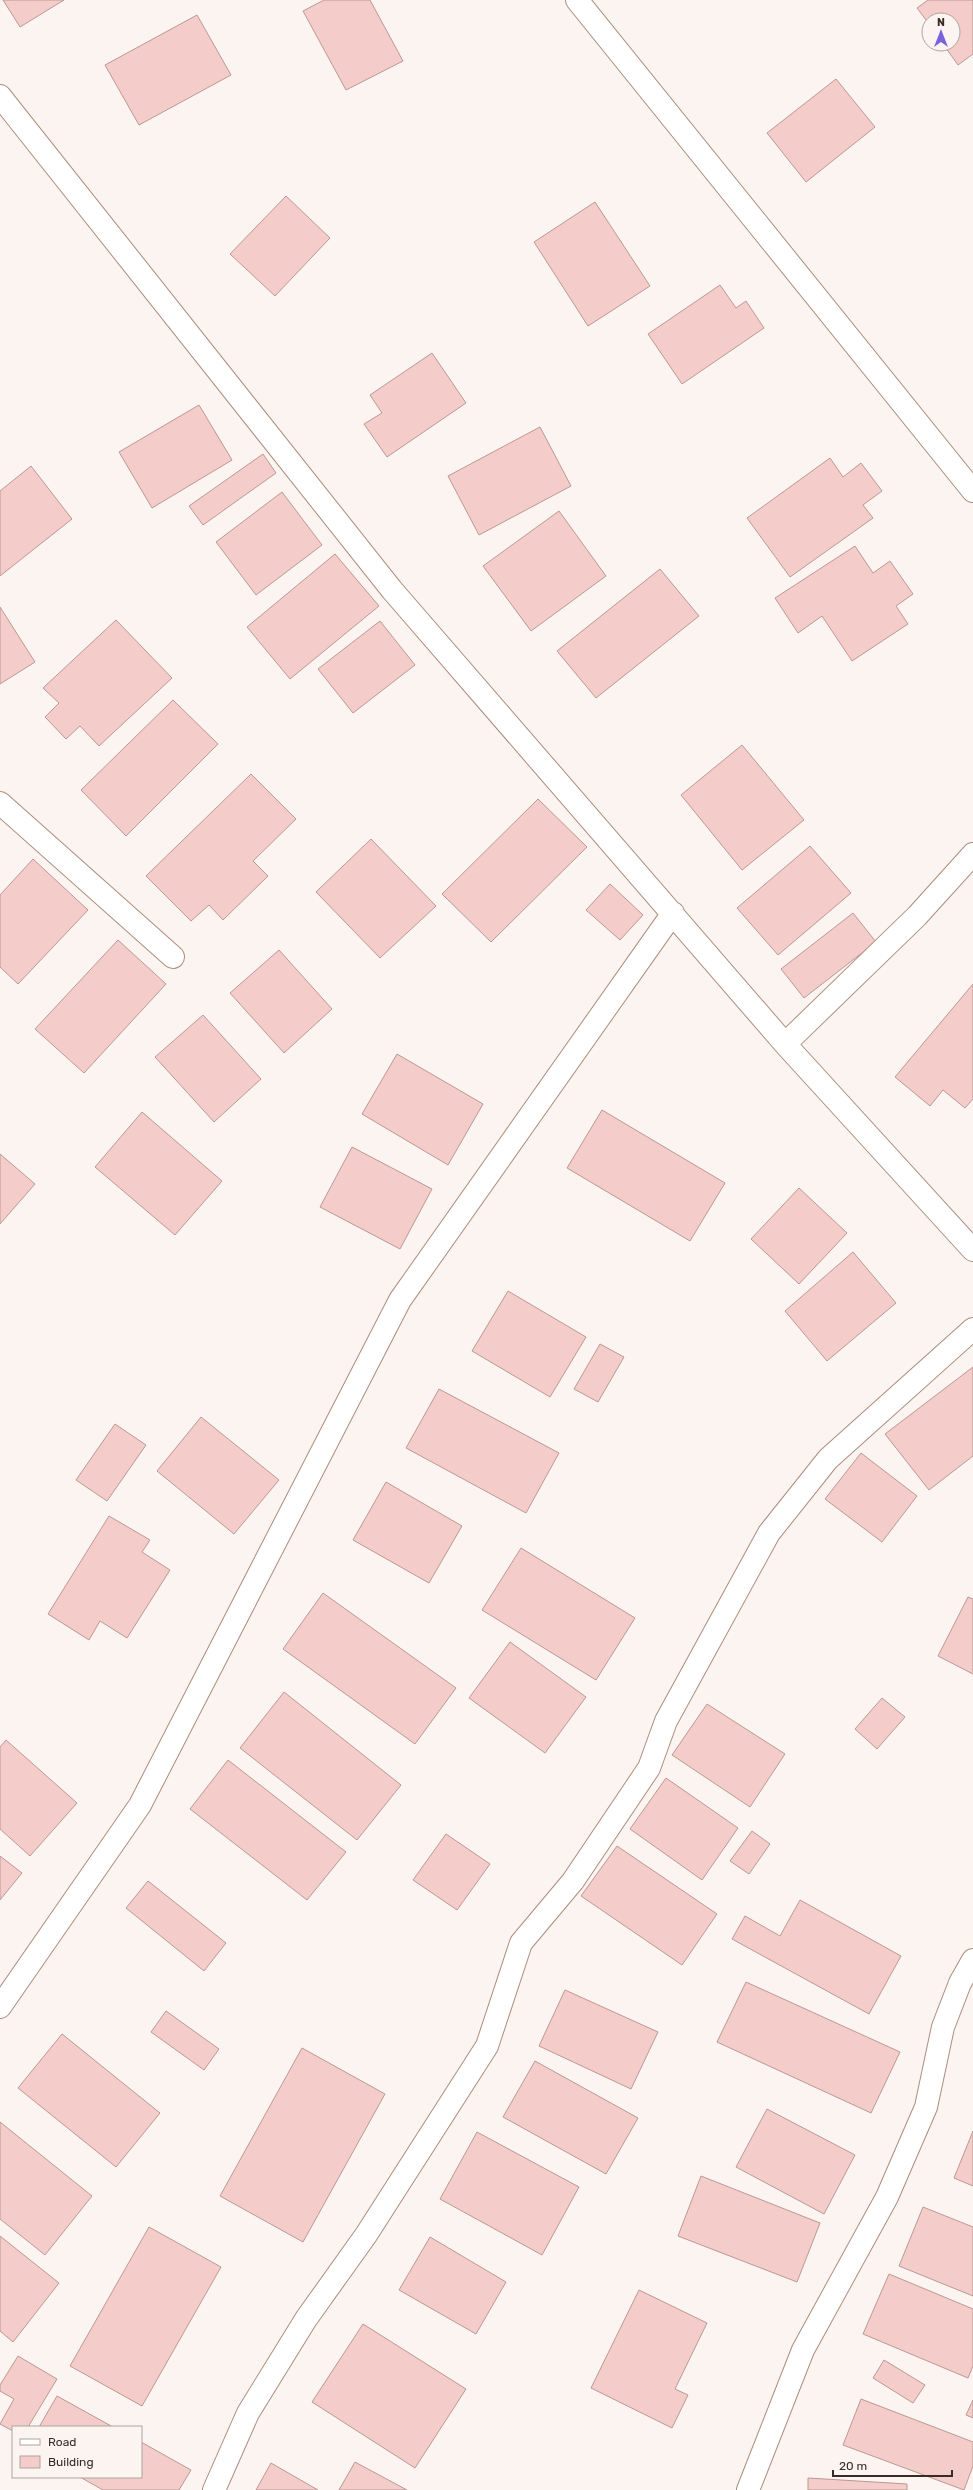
<svg xmlns="http://www.w3.org/2000/svg" width="973" height="2490" viewBox="0 0 973 2490" font-family="Rubik,sans-serif">
	<rect width="100%" height="100%" fill="#fbf4f0"/>
	<path fill="#f4ccc9" stroke="#bc9895" d="M 3,0 L 64,0 L 20,27 Z
		M 324,0 L 370,0 L 403,61 L 346,90 L 303,11 Z
		M 928,0 L 973,0 L 973,54 L 958,65 L 943,44 L 953,44 L 953,20 L 929,20 L 929,24 L 917,8 Z
		M 197,15 L 231,75 L 139,125 L 105,65 Z
		M 836,79 L 875,127 L 806,182 L 767,133 Z
		M 286,196 L 330,238 L 275,296 L 230,254 Z
		M 595,202 L 650,286 L 588,326 L 534,242 Z
		M 720,285 L 736,308 L 746,301 L 764,328 L 682,384 L 648,334 Z
		M 432,353 L 466,403 L 387,457 L 364,424 L 382,413 L 370,395 Z
		M 199,405 L 232,460 L 152,508 L 119,452 Z
		M 540,427 L 571,486 L 479,535 L 448,476 Z
		M 263,454 L 276,473 L 203,525 L 189,506 Z
		M 830,458 L 843,477 L 861,463 L 882,491 L 863,505 L 873,518 L 790,577 L 747,518 Z
		M 31,466 L 72,519 L 0,576 L 0,491 Z
		M 282,492 L 322,545 L 256,595 L 216,542 Z
		M 559,511 L 606,576 L 531,631 L 483,566 Z
		M 855,546 L 873,573 L 890,561 L 913,594 L 896,606 L 908,624 L 852,661 L 822,616 L 798,633 L 775,598 Z
		M 335,554 L 379,606 L 290,679 L 247,627 Z
		M 660,569 L 699,616 L 596,698 L 557,651 Z
		M 0,607 L 35,662 L 0,684 Z
		M 116,620 L 172,678 L 99,746 L 80,726 L 66,739 L 45,717 L 59,703 L 43,688 Z
		M 380,621 L 415,665 L 353,713 L 318,669 Z
		M 173,700 L 218,744 L 126,836 L 81,790 Z
		M 742,745 L 804,820 L 742,870 L 681,795 Z
		M 251,774 L 296,819 L 253,861 L 268,876 L 223,920 L 209,905 L 191,921 L 146,876 Z
		M 538,799 L 587,847 L 491,942 L 442,894 Z
		M 371,839 L 436,906 L 380,958 L 316,892 Z
		M 810,846 L 851,893 L 778,955 L 737,908 Z
		M 33,859 L 88,910 L 18,984 L 0,967 L 0,895 Z
		M 610,884 L 643,915 L 620,940 L 586,910 Z
		M 853,913 L 876,942 L 804,998 L 781,969 Z
		M 118,940 L 166,984 L 84,1073 L 35,1029 Z
		M 279,950 L 332,1009 L 284,1053 L 230,993 Z
		M 973,984 L 973,1099 L 965,1108 L 943,1090 L 930,1106 L 895,1077 Z
		M 203,1015 L 261,1079 L 214,1122 L 155,1057 Z
		M 397,1054 L 483,1104 L 448,1165 L 362,1114 Z
		M 602,1110 L 725,1183 L 690,1241 L 567,1168 Z
		M 142,1112 L 222,1181 L 175,1235 L 95,1167 Z
		M 352,1147 L 432,1189 L 400,1249 L 320,1207 Z
		M 0,1154 L 35,1184 L 0,1224 Z
		M 799,1188 L 847,1233 L 799,1284 L 751,1239 Z
		M 853,1252 L 896,1303 L 827,1361 L 785,1311 Z
		M 508,1291 L 586,1337 L 550,1397 L 472,1351 Z
		M 600,1344 L 624,1357 L 598,1402 L 574,1389 Z
		M 973,1367 L 973,1456 L 929,1490 L 885,1434 Z
		M 439,1389 L 559,1453 L 526,1513 L 406,1448 Z
		M 201,1417 L 279,1480 L 234,1534 L 157,1471 Z
		M 115,1424 L 146,1445 L 107,1501 L 76,1480 Z
		M 861,1453 L 917,1496 L 882,1542 L 825,1499 Z
		M 386,1482 L 462,1526 L 429,1583 L 353,1540 Z
		M 109,1516 L 150,1540 L 142,1552 L 170,1570 L 127,1638 L 100,1621 L 89,1640 L 48,1614 Z
		M 521,1548 L 635,1618 L 596,1680 L 482,1610 Z
		M 323,1593 L 456,1688 L 415,1744 L 283,1649 Z
		M 968,1597 L 973,1599 L 973,1674 L 938,1656 Z
		M 510,1642 L 586,1697 L 545,1753 L 469,1698 Z
		M 284,1692 L 401,1785 L 357,1840 L 240,1748 Z
		M 882,1698 L 905,1717 L 877,1749 L 855,1729 Z
		M 707,1704 L 785,1754 L 750,1807 L 672,1755 Z
		M 6,1740 L 77,1803 L 30,1856 L 0,1829 L 0,1747 Z
		M 228,1760 L 346,1852 L 307,1900 L 190,1809 Z
		M 666,1778 L 738,1828 L 702,1880 L 630,1829 Z
		M 752,1831 L 770,1844 L 749,1874 L 730,1861 Z
		M 446,1834 L 490,1864 L 457,1910 L 413,1880 Z
		M 617,1846 L 717,1914 L 682,1965 L 581,1896 Z
		M 0,1856 L 22,1873 L 0,1900 Z
		M 148,1881 L 226,1943 L 204,1971 L 126,1908 Z
		M 800,1900 L 901,1956 L 869,2014 L 732,1939 L 745,1916 L 780,1936 Z
		M 746,1982 L 900,2052 L 871,2113 L 717,2042 Z
		M 565,1990 L 658,2032 L 631,2089 L 539,2046 Z
		M 166,2011 L 219,2049 L 204,2070 L 151,2032 Z
		M 62,2034 L 160,2113 L 116,2167 L 18,2088 Z
		M 302,2048 L 385,2094 L 303,2242 L 220,2196 Z
		M 535,2061 L 638,2118 L 606,2174 L 503,2117 Z
		M 767,2109 L 855,2155 L 824,2214 L 736,2167 Z
		M 0,2122 L 92,2196 L 45,2255 L 0,2219 Z
		M 973,2131 L 973,2186 L 954,2178 Z
		M 477,2132 L 579,2187 L 542,2255 L 440,2199 Z
		M 701,2176 L 820,2223 L 797,2282 L 678,2236 Z
		M 923,2207 L 973,2227 L 973,2296 L 899,2266 Z
		M 149,2227 L 221,2267 L 142,2406 L 70,2366 Z
		M 0,2236 L 59,2283 L 13,2342 L 0,2331 Z
		M 430,2237 L 506,2282 L 476,2334 L 399,2290 Z
		M 889,2274 L 973,2309 L 973,2366 L 968,2378 L 863,2334 Z
		M 639,2290 L 707,2323 L 675,2389 L 688,2395 L 672,2428 L 591,2388 Z
		M 363,2324 L 466,2389 L 415,2468 L 312,2402 Z
		M 18,2356 L 57,2379 L 28,2427 L 13,2427 L 13,2431 L 0,2424 L 14,2399 L 0,2391 L 0,2385 Z
		M 884,2360 L 925,2385 L 913,2403 L 873,2378 Z
		M 57,2396 L 113,2427 L 39,2427 Z
		M 861,2399 L 973,2442 L 973,2466 L 964,2490 L 843,2445 Z
		M 973,2400 L 973,2418 L 966,2415 Z
		M 141,2442 L 191,2470 L 179,2490 L 103,2490 L 80,2477 L 141,2477 Z
		M 355,2462 L 407,2490 L 339,2490 Z
		M 271,2463 L 318,2490 L 256,2490 Z
		M 808,2478 L 907,2484 L 907,2490 L 808,2490 Z"/>
	<g fill="none" stroke-linecap="round" stroke-linejoin="round">
		<defs>
			<path id="minor" d="M 577,0 L 973,491
				M 0,96 L 392,590 L 785,1044 L 973,1250
				M 0,803 L 173,957
				M 785,1044 L 917,916 L 973,854
				M 0,2007 L 140,1805 L 400,1300 L 673,913
				M 214,2490 L 248,2413 L 306,2319 L 366,2235 L 487,2046 L 521,1943 L 573,1881 L 649,1768 L 666,1721 L 769,1533 L 828,1459 L 973,1329
				M 748,2490 L 803,2350 L 887,2197 L 926,2107 L 943,2027 L 960,1983 L 973,1960"/>
		</defs>
		<use href="#minor" stroke="#ac8d7d" stroke-width="24"/>
		<use href="#minor" stroke="#fff" stroke-width="22"/>
	</g>
	<rect x="12" y="2426" width="130" height="52" fill="#fbf4f0" stroke="#ada49f"/>
	<rect x="20" y="2439" width="20" height="6" fill="#ffffff" stroke="#ada49f"/>
	<text x="48" y="2446" font-size="12" fill="#382b25">Road</text>
	<rect x="20" y="2456" width="20" height="12" fill="#f4ccc9" stroke="#ada49f"/>
	<text x="48" y="2466" font-size="12" fill="#382b25">Building</text>
	<g transform="translate(941 32)"><circle r="19" fill="#fbf4f0" stroke="#ada49f"/>
	<path d="M0-3L7 15L0 10L-7 15Z" fill="#7b62dd"/>
	<text y="-6" font-size="11" font-weight="bold" text-anchor="middle" fill="#382b25">N</text>
	</g>
	<path d="M833 2470v6h119v-6" fill="none" stroke="#382b25" stroke-width="2"/>
	<text x="839" y="2470" font-size="12" fill="#382b25" stroke="#fbf4f0" stroke-width="3" paint-order="stroke">20 m</text>
</svg>
